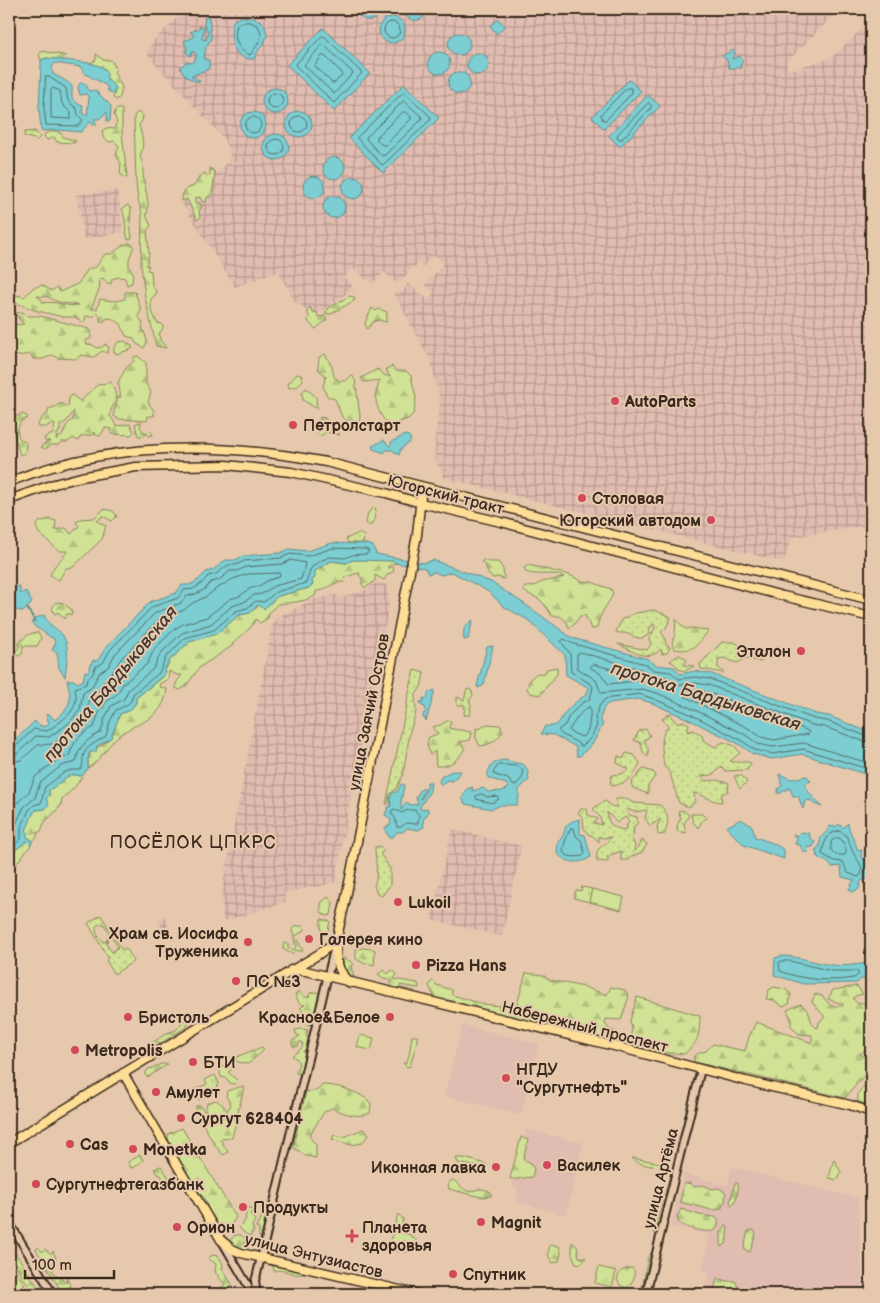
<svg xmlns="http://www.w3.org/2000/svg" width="880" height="1303" viewBox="0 0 880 1303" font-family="'Balsamiq Sans',sans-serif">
	<defs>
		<pattern id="industrial-grid" width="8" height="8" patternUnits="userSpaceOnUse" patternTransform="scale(1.25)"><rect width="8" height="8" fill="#e1bcb0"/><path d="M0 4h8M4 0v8" fill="none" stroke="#b8998f"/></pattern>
		<pattern id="grass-dots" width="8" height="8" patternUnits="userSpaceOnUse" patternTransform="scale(1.25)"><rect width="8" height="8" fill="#d1e296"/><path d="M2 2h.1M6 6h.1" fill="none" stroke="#b4c281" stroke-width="1.8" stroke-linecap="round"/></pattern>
		<pattern id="forest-firs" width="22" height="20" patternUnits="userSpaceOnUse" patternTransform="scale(1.25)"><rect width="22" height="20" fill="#d1e296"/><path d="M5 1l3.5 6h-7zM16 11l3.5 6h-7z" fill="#b4c281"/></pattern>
		<pattern id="park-tufts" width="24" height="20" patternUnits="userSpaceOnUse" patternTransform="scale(1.25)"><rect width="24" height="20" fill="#d1e296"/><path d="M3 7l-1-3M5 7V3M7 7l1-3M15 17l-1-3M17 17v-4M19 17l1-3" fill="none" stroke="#b4c281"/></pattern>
	</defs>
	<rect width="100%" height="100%" fill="#e6c9ad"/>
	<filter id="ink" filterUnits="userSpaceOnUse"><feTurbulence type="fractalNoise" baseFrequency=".02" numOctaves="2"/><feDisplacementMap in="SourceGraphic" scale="10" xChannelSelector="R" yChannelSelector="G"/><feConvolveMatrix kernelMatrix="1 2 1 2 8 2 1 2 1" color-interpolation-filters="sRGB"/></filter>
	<g filter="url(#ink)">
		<path fill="#e1bcb0" d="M 462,1025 L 539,1044 L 521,1115 L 444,1096 Z
			M 526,1129 L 583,1143 L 566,1215 L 515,1202 L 518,1188 L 512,1186 Z
			M 732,1167 L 858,1198 L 863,1294 L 709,1294 L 704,1293 L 710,1272 L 702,1270 L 709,1235 L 671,1226 L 684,1174 L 727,1185 Z"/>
		<path fill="url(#industrial-grid)" d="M 186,9 L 827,9 L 834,15 L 787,62 L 787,69 L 799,69 L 802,66 L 831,58 L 871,20 L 871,525 L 793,537 L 783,562 L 444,478 L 435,459 L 435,437 L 440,401 L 431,362 L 393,292 L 397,294 L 400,290 L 403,292 L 408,283 L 428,299 L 434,293 L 425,285 L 443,264 L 434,255 L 423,266 L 419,262 L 398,284 L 384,272 L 372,284 L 353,268 L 344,277 L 354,288 L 313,318 L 300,304 L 297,305 L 278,272 L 235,287 L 182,203 L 228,162 L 230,155 L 224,139 L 149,57 L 147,52 L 149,47 L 154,40 Z
			M 118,190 L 123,232 L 84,239 L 76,195 Z
			M 379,583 L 387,585 L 389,606 L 367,711 L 335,883 L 284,893 L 286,902 L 239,917 L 223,921 L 221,895 L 272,626 L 276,618 L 314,599 L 334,595 L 343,597 L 368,589 L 371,585 Z
			M 452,829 L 522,846 L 502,936 L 431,920 Z
			M 164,916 L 168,924 L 166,935 L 157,920 Z"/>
		<path fill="url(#grass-dots)" stroke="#86865a" fill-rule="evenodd" d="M 359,533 L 364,536 L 363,543 L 349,543 L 346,539 Z
			M 654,610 L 671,617 L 666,628 L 661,632 L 665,638 L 666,645 L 670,647 L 667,653 L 662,654 L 661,649 C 648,663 632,651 618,644 L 647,650 L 651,644 L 649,639 L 655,628 L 654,624 L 650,627 L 648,635 C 640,641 636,637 628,634 C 624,632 621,634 616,632 L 622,619 L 636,613 Z
			M 722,642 L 734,642 L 763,658 L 761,662 L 746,658 L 737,663 L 724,658 L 718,659 L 718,667 L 724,673 L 701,669 L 700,664 Z
			M 679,655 L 687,659 L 684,665 L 694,666 L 685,671 L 678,669 L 677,666 L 670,661 Z
			M 414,670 L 424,673 L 421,687 L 415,696 L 416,712 L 410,731 L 403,775 L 396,789 L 390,794 L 388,804 L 386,804 Z
			M 467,689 L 471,690 L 473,695 L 469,701 L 471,704 L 470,715 L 464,715 L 465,705 L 457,705 L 457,697 L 464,700 Z
			M 670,713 L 672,718 L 677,723 L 683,721 L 689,724 L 687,732 L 693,730 L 702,735 L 703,740 L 715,747 L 723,742 L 735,746 L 740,753 L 730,761 C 737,764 743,760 751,763 L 747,770 L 725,771 L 721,767 L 713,775 L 701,776 L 705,781 L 716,780 L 729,783 L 728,791 L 721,795 L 722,802 C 708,801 704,794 694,793 L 695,802 L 689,807 L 679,803 L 670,773 L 664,766 C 663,754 658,734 669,726 L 662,719 Z
			M 646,729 L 650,736 L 644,740 L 648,748 L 648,757 L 643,752 L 641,743 L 634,740 L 639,731 Z
			M 626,753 L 634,755 L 640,763 C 633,778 628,783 612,786 L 610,782 L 612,775 L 622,774 L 629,769 L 617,763 L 618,756 L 624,758 Z
			M 643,769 L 653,772 L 656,775 L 648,786 L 648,794 L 633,788 L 631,783 Z
			M 741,775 L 747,782 L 740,789 L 734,776 Z
			M 616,799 L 626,799 L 634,803 L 660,805 C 671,816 668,820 665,834 L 658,835 L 657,826 L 661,819 L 650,826 L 645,818 L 647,810 L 635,812 L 626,809 L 628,815 L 637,817 L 637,824 L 633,827 L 634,834 L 631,838 L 635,845 L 634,851 L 639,847 L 642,840 L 647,844 L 642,852 L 631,857 L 628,860 L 621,860 L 621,851 L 608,856 L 608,862 L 597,861 C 595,844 604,849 611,837 L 603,838 L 599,836 L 599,842 L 593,836 L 588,834 L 584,828 L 583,817 L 578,813 L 581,809 L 587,809 L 588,815 L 598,819 L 594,823 L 602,825 L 600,817 L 593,809 L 598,805 L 605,801 L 611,806 L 617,807 ZM 607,812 L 617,823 L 625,817 L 629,821 L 625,830 C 612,828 608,825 607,812 Z
			M 683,810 L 689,815 L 684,824 L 686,833 L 677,831 L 677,826 L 681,818 L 678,811 Z
			M 691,814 L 701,814 L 707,818 L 702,821 L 698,828 L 693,822 Z
			M 379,846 L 384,850 L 380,854 L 390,868 L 390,885 L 382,896 L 377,893 L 374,886 C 379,877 375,859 375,847 Z
			M 101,915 L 122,950 L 126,948 L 134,961 L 114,974 L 106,960 L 108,958 L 88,923 ZM 100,924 L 104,924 L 109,932 L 107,940 L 105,942 C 99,940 95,932 96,926 ZM 110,934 L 118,947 L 112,952 L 106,944 Z"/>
		<path fill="url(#forest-firs)" stroke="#86865a" fill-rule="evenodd" d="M 42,51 L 67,56 L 63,60 L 46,58 L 41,60 L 39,55 Z
			M 96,54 L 103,60 L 111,60 L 116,69 L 114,72 L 122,87 L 120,97 L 116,100 L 113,98 L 116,88 L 107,79 L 102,67 L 90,63 L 96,60 Z
			M 116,109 L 122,109 L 122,132 L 127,178 L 120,174 L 121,163 L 116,155 L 119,146 L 114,141 L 109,142 L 103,137 L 102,131 L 106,128 L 114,129 L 117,122 L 114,115 Z
			M 138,112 L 143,116 L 142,121 L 139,125 C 142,136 145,145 140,156 C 144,164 142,171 144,180 C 145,191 151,205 146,215 L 151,226 L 147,230 L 149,254 L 146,266 L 149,265 L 147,270 L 151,271 L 152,285 L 157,293 L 151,299 L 151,309 L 157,323 L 162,324 L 163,328 L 159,334 L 160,340 L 166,348 L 156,346 L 145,297 L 141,265 L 142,213 L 138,200 L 136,182 L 134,116 Z
			M 35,131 L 40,137 L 37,140 L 24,136 L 25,132 Z
			M 56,131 L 61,133 L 63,137 L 76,141 L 74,143 L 57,142 L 54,137 L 47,140 L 44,136 L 46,133 Z
			M 210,168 L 215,172 L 212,197 L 207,197 L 206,203 L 202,201 L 200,197 L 195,198 L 195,203 L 200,203 L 202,206 L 199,211 L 200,218 L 197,220 L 187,199 L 182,201 C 182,191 185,189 194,186 L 200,176 L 205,173 L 207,177 L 210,175 Z
			M 128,205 L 131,209 L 130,223 L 132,238 L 128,240 C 125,229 126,219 122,209 Z
			M 130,243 L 134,246 L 129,259 L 129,267 L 133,272 L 132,283 L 127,285 L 125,278 L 119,277 L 112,279 L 111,284 L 106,282 L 103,278 L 99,280 L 100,287 L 91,309 L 97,309 L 100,299 C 112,301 113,302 125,299 L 125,292 L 135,292 L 141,310 L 138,316 L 143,323 L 142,328 L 145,334 L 147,342 L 144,348 L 137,344 L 133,338 L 126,336 L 121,324 L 111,318 L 106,319 L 103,322 L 100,322 L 100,315 L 97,313 L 93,317 L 86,316 L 85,321 L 82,322 L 75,317 L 63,317 L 34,310 L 9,300 L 9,297 L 12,294 L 24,297 L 33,288 L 42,285 L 52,291 L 57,287 L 60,292 L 79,283 L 88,269 L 96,267 L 105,254 L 112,254 L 123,245 ZM 37,296 L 49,297 C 57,304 70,303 79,305 C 67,308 55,300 43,303 L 42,300 Z
			M 349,296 L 354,297 L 355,300 L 331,314 L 325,313 L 329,308 Z
			M 310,307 L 313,313 L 317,312 L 318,317 L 325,316 L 327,320 L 315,329 L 308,321 L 309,316 L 307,310 Z
			M 372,308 L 376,311 L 379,309 L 387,312 L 386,322 L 378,320 L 373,322 L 367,329 L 365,323 Z
			M 23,312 L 27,316 L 40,316 L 89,329 L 91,333 L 91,338 L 85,341 L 87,344 L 93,345 L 97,348 L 102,347 L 105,344 L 109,347 L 107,353 L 102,351 L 94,357 L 81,355 L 76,359 L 58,358 L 53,355 L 43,359 L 33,359 L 31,354 L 17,356 L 9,351 L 9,320 L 11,319 L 13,325 L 24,324 L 19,319 L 16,313 Z
			M 125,341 L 132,346 L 132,349 L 117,354 L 114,352 L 114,348 L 118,342 Z
			M 325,354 L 332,367 L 334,377 L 340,381 L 346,381 L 352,375 L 355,380 L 360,416 L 359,424 L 351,424 L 342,417 L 335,399 L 327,396 L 323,386 L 326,376 L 318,369 L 319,357 Z
			M 138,356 L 146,363 L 146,384 L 151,392 L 148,402 L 154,411 L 154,416 L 148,416 L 147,421 L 119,419 L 114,416 L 114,411 L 118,397 L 121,397 L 118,382 L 126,368 L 134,361 L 134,357 Z
			M 392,366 L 396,371 L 406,371 L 411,376 L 416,398 L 414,413 L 408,419 L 390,425 C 381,420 374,402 376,392 C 377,388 379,384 380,380 L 364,382 L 361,378 L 378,369 L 384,375 L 390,377 L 386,369 Z
			M 297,374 L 301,375 L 303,380 L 298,386 L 289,388 L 288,384 Z
			M 111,382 C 113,387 117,394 115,400 C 114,406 110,409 110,416 L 113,420 L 116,426 L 130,424 L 134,432 L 131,435 L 111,434 L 112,429 L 105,428 L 100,436 L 96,435 L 94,432 L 93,435 L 81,436 L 78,441 L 73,438 L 68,442 L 61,442 L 58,445 L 52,445 L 45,449 L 41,447 L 44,444 L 50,441 L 45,441 L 44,438 L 53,434 L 55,425 L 52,423 L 46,427 L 39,427 L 38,424 L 42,418 L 48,413 L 48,409 L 55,407 L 61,403 L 68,407 L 69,398 L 72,395 L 81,402 C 83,398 95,386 99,384 C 103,383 107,384 111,382 ZM 74,411 L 73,419 L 67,425 L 62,436 L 56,439 L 57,434 L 60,431 L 60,425 L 67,421 Z
			M 306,388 L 316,397 L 317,409 L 303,400 L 302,393 Z
			M 21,414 L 27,416 L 28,418 L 21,421 L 17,430 L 19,438 L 26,443 L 25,453 L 20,455 L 12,426 L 14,418 Z
			M 320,417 L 325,418 L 340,435 L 326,432 L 320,436 L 315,432 Z
			M 141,422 L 140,427 L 145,433 L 150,430 L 153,435 L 149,436 L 147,433 L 144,436 L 138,436 L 135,424 Z
			M 374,507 L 376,509 L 374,520 L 370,526 L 366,523 L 368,513 Z
			M 104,509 L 113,511 L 117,516 L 112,521 L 103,516 L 97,521 L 106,526 L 102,539 L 73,567 L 66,568 L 59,580 L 50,575 L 54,567 L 68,551 L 59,551 L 39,533 L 36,527 L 39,522 L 50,519 L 56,521 L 55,530 L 66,528 L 71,534 L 79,526 L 76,522 L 81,519 L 94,518 Z
			M 366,559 L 393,561 L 396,563 L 388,566 L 388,568 L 393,567 L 394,571 L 387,575 L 384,580 L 375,575 L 375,581 L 365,588 L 362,584 L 362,578 L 359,575 L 360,573 C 355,573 351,576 345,577 L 344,582 C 333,581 326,591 316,591 L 315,596 C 301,603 292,602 278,604 L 270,611 L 268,618 L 260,623 L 256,619 L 249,629 L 233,643 L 232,646 L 200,667 L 186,686 L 180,690 L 176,688 L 176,683 L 182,675 L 177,675 L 169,671 L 168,679 L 159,684 L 160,687 L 167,689 C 162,723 139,719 117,737 C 106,747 101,760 88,768 C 87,745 97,752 109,739 C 113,735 117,720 120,714 L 130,710 L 136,703 L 136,698 L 162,677 L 170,660 L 189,642 L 216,634 L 239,615 L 250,613 L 259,605 L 278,596 L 309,588 L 315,571 L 331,561 L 346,563 L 353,560 Z
			M 484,560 L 489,562 L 498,562 L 503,569 L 504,579 L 497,577 L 493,578 L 488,574 L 486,566 L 481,562 Z
			M 528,565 L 570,575 L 581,581 L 591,582 L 611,589 L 613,594 C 607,607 599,613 597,628 L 591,629 L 585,615 L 580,616 L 575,623 L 569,629 L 567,622 L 560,616 L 552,616 C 548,610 545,604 539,599 C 534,596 529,595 524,591 L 525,587 C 535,587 535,585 542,582 C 549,580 557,580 564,577 C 553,571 538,577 526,572 L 524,568 Z
			M 61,602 L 71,609 L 72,614 L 67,614 L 65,619 L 58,612 L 55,614 L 52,609 L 55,603 Z
			M 676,619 L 685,629 L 693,628 L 708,631 C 697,646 694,652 674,649 L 672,642 L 675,635 Z
			M 38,632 L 41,638 L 37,646 L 23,646 L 22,654 L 18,656 L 14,653 L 19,648 L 18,644 C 24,637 29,633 38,632 Z
			M 557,667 L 557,674 L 540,695 L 530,693 L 527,689 L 530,679 L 537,673 L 544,674 L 547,669 Z
			M 447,721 L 451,721 L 449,728 C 457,731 464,729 472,733 L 470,740 L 460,742 L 465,748 C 458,760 451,767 436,766 L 435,751 L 430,755 L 427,744 L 429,737 L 438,734 L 432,727 L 441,725 Z
			M 487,724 L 500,725 L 503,731 C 497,740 491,745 480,746 L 476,738 L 476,728 L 479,729 Z
			M 73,774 L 82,776 C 79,781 76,786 72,790 C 66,796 61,795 61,806 L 44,823 L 41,831 L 37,833 L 37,837 L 33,841 L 26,836 L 25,830 C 30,824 31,814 36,810 L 45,809 L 48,790 C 57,786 64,777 73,774 Z
			M 27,841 L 31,845 L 9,873 L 14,851 Z
			M 328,897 L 333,903 L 331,915 L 327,916 L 321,912 L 321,903 Z
			M 321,919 L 330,921 L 328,931 L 326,935 L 321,929 Z
			M 295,926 L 303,926 L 305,930 L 295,936 L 303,951 L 299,951 L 296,950 L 292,954 L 283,949 L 284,943 L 288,944 L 288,949 L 294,950 L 296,947 L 292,929 Z
			M 364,948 L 375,950 L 374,965 L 367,963 L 365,964 L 356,959 L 356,949 Z
			M 344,958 L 353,963 L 351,967 L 354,977 C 345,972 342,968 344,958 Z
			M 384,970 L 388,974 L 392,970 L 397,974 L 394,979 L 418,983 L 419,988 L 400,985 L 401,988 L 415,991 L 414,993 L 393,989 L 389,979 L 383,978 L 378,974 Z
			M 526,973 L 543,975 L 550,980 L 584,987 L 607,995 L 611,987 L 625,990 L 629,996 L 621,1020 L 606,1019 L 605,1024 L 610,1030 L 618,1032 L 625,1043 L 470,1009 L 464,1004 C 458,1004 457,1002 452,1001 C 446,999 443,1001 435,998 L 429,986 L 433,980 L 436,985 L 452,990 L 452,995 L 483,1004 L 516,1008 Z
			M 857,986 L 863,994 L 855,996 L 853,999 L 858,1004 L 866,1002 L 871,1005 L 871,1045 L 860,1054 L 871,1061 L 871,1067 L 845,1098 L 695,1062 L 693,1057 L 699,1053 L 706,1051 L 713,1044 L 745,1051 L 749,1037 L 756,1022 L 812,1043 L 812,1035 L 799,1034 L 791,1026 L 791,1019 L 787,1010 L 801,1004 L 808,1011 L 813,1026 L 818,1028 L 819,1022 L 825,1017 L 812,1002 L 815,994 L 822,996 L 831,1006 L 843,1006 L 843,1004 L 828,999 L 833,990 Z
			M 774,987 L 785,989 L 791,994 L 789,1004 L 783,1007 L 774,1000 L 766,999 L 769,990 Z
			M 299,991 L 304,997 L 309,997 L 310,993 L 316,992 L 320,993 L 312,1024 L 309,1025 L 300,1022 L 300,1015 L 303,1011 L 300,1008 L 305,1005 L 299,1003 L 295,994 Z
			M 637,997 L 700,1016 C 699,1035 700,1041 684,1054 C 667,1052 643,1054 630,1041 L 632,1028 L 630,1021 Z
			M 184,1020 L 190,1021 L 186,1027 L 145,1053 L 140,1054 L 141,1050 L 167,1033 L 176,1030 Z
			M 301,1029 L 308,1030 L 306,1036 L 309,1039 L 307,1048 L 303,1051 L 305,1055 L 301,1074 L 296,1073 L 299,1063 L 297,1059 L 292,1056 L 302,1048 L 303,1044 L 300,1041 L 298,1046 L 294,1047 L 292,1044 L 292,1041 L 300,1036 L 296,1034 L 295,1030 Z
			M 412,1036 L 417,1036 L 417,1041 L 410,1066 L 407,1067 L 403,1063 L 406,1063 L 409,1056 Z
			M 262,1047 L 264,1050 L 248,1064 L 238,1062 L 235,1058 C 244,1053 253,1051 262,1047 Z
			M 161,1064 L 168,1064 L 148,1077 L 145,1075 L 147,1070 Z
			M 229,1064 L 231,1067 L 235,1067 L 228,1072 L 238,1081 L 235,1084 L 230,1083 L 226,1078 L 221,1077 L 220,1071 L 221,1067 Z
			M 871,1078 L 871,1105 L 858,1102 L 858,1093 Z
			M 323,1085 C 338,1085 361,1092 371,1103 L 370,1113 C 358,1119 343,1113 332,1108 L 324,1112 L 309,1136 L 316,1145 L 316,1158 L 306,1156 L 293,1147 L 306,1092 L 318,1090 Z
			M 240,1087 L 244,1087 L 232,1138 L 220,1139 L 228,1152 L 223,1155 L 215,1145 L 196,1112 L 196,1106 L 201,1106 L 205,1113 L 207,1103 L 216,1100 L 223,1105 L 227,1111 L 231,1105 L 226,1096 L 227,1091 Z
			M 182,1128 L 236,1217 L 231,1225 L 234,1232 L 229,1231 L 226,1227 L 224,1228 L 223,1233 L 221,1231 L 207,1208 L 207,1204 L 204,1199 L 204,1197 L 201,1195 C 191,1180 167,1151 168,1134 Z
			M 363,1129 L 369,1134 L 362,1143 L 351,1145 L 332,1139 L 334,1135 L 344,1137 Z
			M 521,1137 L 528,1140 L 523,1160 L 529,1162 L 534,1169 L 532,1177 C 524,1177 518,1180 510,1179 Z
			M 140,1155 L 143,1160 L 135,1167 L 131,1168 L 128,1162 Z
			M 456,1158 L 464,1158 L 486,1164 L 485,1168 L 458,1163 Z
			M 632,1158 L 661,1163 L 660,1167 C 650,1166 639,1165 632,1158 Z
			M 834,1159 L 841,1172 L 837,1180 L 829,1178 Z
			M 161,1166 L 169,1178 L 166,1185 L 161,1175 L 157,1174 L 154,1169 Z
			M 671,1171 L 672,1175 C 666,1195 661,1213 657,1233 L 654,1233 Z
			M 453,1180 C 461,1185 460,1188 470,1192 C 479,1188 482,1188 491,1192 L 491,1196 L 481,1197 L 449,1189 L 448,1183 Z
			M 689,1183 L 694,1187 L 703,1185 L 712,1189 L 719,1188 L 726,1193 L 725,1201 L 721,1209 L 712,1210 L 680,1202 L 684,1184 Z
			M 735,1183 L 738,1183 C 739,1190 736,1201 732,1206 L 730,1202 Z
			M 247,1207 L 253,1209 L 250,1214 L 255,1220 L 252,1226 L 254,1231 L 250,1236 L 243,1232 L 239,1227 L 245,1221 Z
			M 681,1209 L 699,1215 L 715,1217 L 718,1220 L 718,1226 L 714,1231 C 703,1232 689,1229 679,1223 L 677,1217 Z
			M 265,1214 L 268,1215 L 262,1237 L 259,1237 L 259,1229 L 256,1227 L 257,1224 L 260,1223 L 261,1217 Z
			M 398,1214 L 403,1219 L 400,1232 L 410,1235 L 423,1247 L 407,1252 L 394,1251 L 390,1243 Z
			M 726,1225 L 728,1227 L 726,1244 L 721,1247 L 721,1233 Z
			M 754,1230 L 756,1234 L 750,1252 L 744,1249 L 748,1231 Z
			M 235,1235 L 241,1235 L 245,1239 L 244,1244 L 248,1247 L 247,1250 L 231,1246 L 228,1243 Z
			M 572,1242 L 577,1246 L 579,1257 L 586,1258 L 581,1264 L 576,1263 L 572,1254 Z
			M 550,1245 L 559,1246 L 561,1253 L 559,1261 L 553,1263 L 548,1255 Z
			M 38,1247 L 42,1252 L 45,1249 L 51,1254 L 53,1251 L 56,1259 L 54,1259 L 51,1263 L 54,1268 L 52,1272 L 67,1283 L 66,1277 L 71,1286 L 61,1291 L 36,1249 Z
			M 651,1253 L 643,1294 L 641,1294 L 648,1257 Z
			M 16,1254 L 37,1286 L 31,1290 L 11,1257 Z
			M 213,1255 L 218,1256 L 223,1264 L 222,1269 L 232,1284 L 229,1292 L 221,1293 L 218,1290 L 225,1285 L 215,1272 L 216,1264 L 208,1258 Z
			M 9,1263 C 15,1272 27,1281 25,1294 L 20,1294 C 13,1284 9,1275 9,1263 Z
			M 276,1264 L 302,1272 L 303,1274 C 293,1276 284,1268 274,1271 L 273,1266 Z
			M 632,1268 L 634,1271 C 635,1279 632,1283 627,1288 L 621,1286 L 617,1280 C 619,1271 622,1269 632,1268 Z
			M 717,1278 L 726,1281 L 735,1281 L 738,1287 L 734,1294 L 714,1290 Z"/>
		<path fill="url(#park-tufts)" stroke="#86865a" d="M 582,887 L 592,889 L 589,902 L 574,898 L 576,890 L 581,891 Z
			M 360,1035 L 374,1038 L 371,1050 L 357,1047 Z
			M 215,1075 L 219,1083 L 216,1090 L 199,1100 L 194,1090 L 207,1084 L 205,1080 Z
			M 599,1267 L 616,1271 L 612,1287 L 595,1283 Z"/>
		<path fill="#d1e296" stroke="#86865a" d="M 592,889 L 624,897 L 621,910 L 589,902 Z"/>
		<path fill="#7cced3" stroke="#628c8b" d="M 356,9 L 382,9 C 378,24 360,24 356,9 Z
			M 402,9 L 429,9 C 424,24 407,24 402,9 Z
			M379 30a13 13 0 1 1 26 0a13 13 0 1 1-26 0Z
			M 205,17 L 209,17 L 211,39 L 206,47 L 204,59 L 209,60 L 209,69 L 191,76 L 199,80 L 200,82 C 190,80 185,77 180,68 L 186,62 L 193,63 L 197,56 L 193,51 L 190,56 L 186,52 L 187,48 L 184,41 L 194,37 L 193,34 L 190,32 L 198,29 L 200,26 L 204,28 L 202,39 L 206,40 L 208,32 L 204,25 Z
			M 240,17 L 250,17 L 261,21 L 265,26 L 267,35 L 264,44 L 259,49 L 254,59 C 233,61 228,38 233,21 Z
			M 498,19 L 505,26 L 497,34 L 490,26 Z
			M 323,28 L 370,73 L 334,111 L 287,65 Z
			M448 44a11 11 0 1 1 22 0a11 11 0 1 1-22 0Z
			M 733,50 L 735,52 L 732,59 L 740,56 L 743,62 L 740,65 L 741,68 L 729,68 L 727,60 L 722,56 Z
			M428 63a11 11 0 1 1 22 0a11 11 0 1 1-22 0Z
			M467 64a11 11 0 1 1 22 0a11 11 0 1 1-22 0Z
			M 46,58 L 90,63 L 102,67 L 107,72 L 107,79 L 116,88 L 113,94 L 108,91 L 107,86 L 84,73 L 81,67 L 55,63 L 52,67 L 53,74 C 60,78 66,80 72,86 L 72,98 L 78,104 L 83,105 L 82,113 L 87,116 L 89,97 L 86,94 L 80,95 L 78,87 L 81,82 L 86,84 L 89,91 L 95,90 L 111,106 L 110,121 L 107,122 L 107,112 L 99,119 L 94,119 L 97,125 L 93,125 L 90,122 L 81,132 L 59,130 L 41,131 L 39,108 L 41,66 L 41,60 Z
			M448 83a11 11 0 1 1 22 0a11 11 0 1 1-22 0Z
			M 629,80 L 641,91 L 604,129 L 592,117 Z
			M 404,84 L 439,118 L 383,173 L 349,138 Z
			M262 101a13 13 0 1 1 26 0a13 13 0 1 1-26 0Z
			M 648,95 L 660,106 L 620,147 L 609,136 Z
			M286 124a13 13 0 1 1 26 0a13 13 0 1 1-26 0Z
			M240 125a13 13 0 1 1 26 0a13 13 0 1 1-26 0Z
			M263 147a13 13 0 1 1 26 0a13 13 0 1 1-26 0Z
			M323 168a11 11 0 1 1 22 0a11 11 0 1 1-22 0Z
			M303 187a11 11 0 1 1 22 0a11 11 0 1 1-22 0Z
			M342 188a11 11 0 1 1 22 0a11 11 0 1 1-22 0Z
			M323 207a11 11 0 1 1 22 0a11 11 0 1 1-22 0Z
			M 405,435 L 409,436 L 411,441 L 401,449 L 399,455 L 392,450 L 386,450 L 384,453 L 373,449 L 372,446 L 384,440 L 389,446 L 391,445 L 391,442 Z
			M 332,543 L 367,544 L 373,546 L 376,554 L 424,563 L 433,560 L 491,582 L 532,609 L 572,638 L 648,659 L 656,665 L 674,667 L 680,674 L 695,671 L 712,674 L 816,714 L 829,716 L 871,733 L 871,776 L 802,754 L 772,759 L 753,754 L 739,744 L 688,719 L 652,703 L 639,699 L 609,703 L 604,707 L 600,719 L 603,724 L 593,743 L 580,756 L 577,756 L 576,747 L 554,735 L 541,734 L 545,726 C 558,727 558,724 564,714 C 569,707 579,699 586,695 L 589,688 L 566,675 L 565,655 L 528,620 L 503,606 L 489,592 L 452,572 L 441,575 L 435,572 L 428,574 L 426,569 L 424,568 L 396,563 L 393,561 L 353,560 L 346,563 L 331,561 L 315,571 L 315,578 L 312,580 L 313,584 L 309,588 L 278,596 L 264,609 L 258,605 L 250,613 L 239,615 L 216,634 L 189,642 L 170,660 L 164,670 L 165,674 L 136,698 L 136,703 L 130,710 L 120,714 L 111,738 L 97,746 L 96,752 L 90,752 L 88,758 L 88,768 L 82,776 C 79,776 77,775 74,775 C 67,774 56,787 49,790 L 49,795 L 46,799 L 49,804 L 45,809 L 36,810 C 31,814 30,824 26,830 L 28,833 L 26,836 L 33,841 L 31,845 L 27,841 L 14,851 L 9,869 L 9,746 L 35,721 L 37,724 L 45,727 L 49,723 L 46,715 L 49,714 L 55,720 C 72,706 72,700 67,680 L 74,680 L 77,683 L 83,681 L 85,671 L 88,672 L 93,660 L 96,661 L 99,659 L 106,647 L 150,602 L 176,593 L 182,585 L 190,585 L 198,580 L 206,572 L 213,570 L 226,560 L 235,560 L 243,556 L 280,553 L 289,549 L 307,551 Z
			M 20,586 L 20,594 L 26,591 L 32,603 L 23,612 L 18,610 L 9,613 L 11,610 L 9,609 L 9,592 L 13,588 Z
			M 44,615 C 50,628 57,627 63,636 C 71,647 66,664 65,677 L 59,668 L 57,652 L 52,650 L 55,644 L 54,639 C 47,636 43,630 35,627 L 32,622 L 36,618 Z
			M 473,620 L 468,639 L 464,640 C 463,628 463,628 473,620 Z
			M 493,646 L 485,680 L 484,685 L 478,688 L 477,686 L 487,647 Z
			M 434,690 L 434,694 L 426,721 L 425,718 L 423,718 L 423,714 L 426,712 L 425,707 L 422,706 L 420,702 L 424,701 L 423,698 L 427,699 L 428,693 Z
			M 505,760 C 522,766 527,759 529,780 L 519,789 L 519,796 L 517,805 L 501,805 L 492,809 L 465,804 L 462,798 L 467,789 L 473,787 L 472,791 L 483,788 L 488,792 L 502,791 L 509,788 L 506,784 L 488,778 C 486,768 495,760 505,760 Z
			M 452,771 L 461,771 L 453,781 L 447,780 L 441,785 L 439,781 L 442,776 Z
			M 779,774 L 791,779 L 807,776 L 811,781 L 804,784 L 810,794 L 822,807 L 814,804 L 810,800 L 805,801 L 803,809 L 798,796 L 793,796 L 790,788 L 778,794 L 778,789 L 782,786 Z
			M 427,782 L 431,782 L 430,791 L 420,807 L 421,810 L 427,808 L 429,812 L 423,820 L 424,827 L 418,830 L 407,828 L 403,832 L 397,832 L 393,837 L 389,837 L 388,835 L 386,833 L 385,828 L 390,825 L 391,820 L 385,815 L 388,807 L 391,806 L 390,798 L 393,792 L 397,792 L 401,784 L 404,785 L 401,803 L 401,810 L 406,802 L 411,805 L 418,804 L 416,797 L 421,789 L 425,789 L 420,799 L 422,798 L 427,788 Z
			M 580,819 L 580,834 L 585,835 L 591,857 C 580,865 565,863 557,853 L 558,842 C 570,831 558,824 580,819 Z
			M 741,819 L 752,826 L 755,837 L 775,844 L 784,850 L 784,859 L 744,845 L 726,827 Z
			M 848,823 C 849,833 855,839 857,849 L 862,850 L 861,856 L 863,859 L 870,858 L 871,863 L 866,866 L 868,878 L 861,881 L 859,889 L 852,892 L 849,889 L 854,880 L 842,877 L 841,866 L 832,867 L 826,861 L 819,859 L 815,850 L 820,846 C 819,833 826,836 830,826 L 836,827 L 839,824 L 843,828 Z
			M 800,832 L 808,833 L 811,839 L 815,841 L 813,847 L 807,847 L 808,853 L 803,851 L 800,845 L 795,844 L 797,839 L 793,834 L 798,836 Z
			M 781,956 C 798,956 815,963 832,965 C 845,967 858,964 871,963 L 871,979 L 861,979 L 857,983 L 804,984 L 774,975 L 775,958 Z"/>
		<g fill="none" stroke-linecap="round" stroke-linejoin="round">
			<path stroke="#556c66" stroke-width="1" d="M384 30a8 8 0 1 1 16 0a8 8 0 1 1-16 0Z
				M 242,22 L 250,22 L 257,25 C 266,36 257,45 250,55 C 237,50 233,38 237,25 Z
				M 324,36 L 362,73 L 334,103 L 295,65 L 321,37 Z
				M 324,45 L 353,73 L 334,94 L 304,65 L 321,46 Z
				M 322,56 L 325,56 L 342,73 L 342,76 L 334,83 L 332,83 L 315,66 Z
				M 46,77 L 49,77 L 66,88 L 68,101 L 77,109 L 78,115 L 83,120 L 78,126 L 46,125 L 44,108 Z
				M 53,88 L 60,91 L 62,104 L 71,113 L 71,119 L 51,118 L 51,90 Z
				M 627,88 L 631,88 L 632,93 L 606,120 L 603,120 L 601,115 Z
				M 404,92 L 430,116 L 431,119 L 384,164 L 382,165 L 357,138 Z
				M267 101a8 8 0 1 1 16 0a8 8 0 1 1-16 0Z
				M 404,101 L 421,116 L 422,119 L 385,155 L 382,156 L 367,140 L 366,138 Z
				M 649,103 L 651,105 L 651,108 L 622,139 L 618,139 L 617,135 L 647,104 Z
				M 403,112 L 406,112 L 411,117 L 411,119 L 385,145 L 382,145 L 377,140 L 377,137 Z
				M291 124a8 8 0 1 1 16 0a8 8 0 1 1-16 0Z
				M245 125a8 8 0 1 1 16 0a8 8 0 1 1-16 0Z
				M268 147a8 8 0 1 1 16 0a8 8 0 1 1-16 0Z
				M 593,664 L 637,676 L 639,679 L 637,681 L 608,684 L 601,674 L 591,668 L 591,665 Z
				M 695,690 L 707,692 L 797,726 L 808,731 L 809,734 L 774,740 L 761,737 L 748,728 L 684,696 L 685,692 Z
				M 589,707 L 591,710 C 588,720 592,731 582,737 L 570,732 L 569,730 C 575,721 580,711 589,707 Z
				M 871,738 L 827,721 L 814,719 L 710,679 L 695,677 L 679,679 L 671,672 L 654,670 L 645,664 L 571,643 L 564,639 L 561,641 L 570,654 L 571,672 L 591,684 L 593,687 L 590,699 L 582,703 L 569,716 L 565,725 L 558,730 C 563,738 575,739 581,746 L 584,745 L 592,736 L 597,725 L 595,717 L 600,705 L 605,699 L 639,694 L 654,699 L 690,714 L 741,740 L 755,750 L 773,754 L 803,749 L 871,770
				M 871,744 L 825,727 L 812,725 L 709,685 L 695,683 L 677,685 L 668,677 L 652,676 L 643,670 L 580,652 L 577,654 L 577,668 L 596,680 L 601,693 L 642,689 L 657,693 L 693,709 L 744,734 L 758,744 L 773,747 L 804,743 L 871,764
				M 9,749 L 14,748 L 34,729 L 47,731 C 57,724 74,715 76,700 C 77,696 75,692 75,688 L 86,684 L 88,678 L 93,674 L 95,667 L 103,663 L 110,650 L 152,607 L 178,598 L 184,590 L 193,589 L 201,584 L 208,576 L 216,574 L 228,565 L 236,565 L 244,561 L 281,558 L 290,554 L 308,556 L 333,548 L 365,549 L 369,551 L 367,554 L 352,555 L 345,558 L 329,557 L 317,563 L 311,568 L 306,583 L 276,592 L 264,602 L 256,601 L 247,608 L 236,611 L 214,630 L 185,638 L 166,657 L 159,673 L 133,694 L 131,701 L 127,705 L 116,710 L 110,721 L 106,736 C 98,742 84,746 83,758 C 82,764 84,765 80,770 L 72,770 L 65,772 L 45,787 L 41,803 L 34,805 L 29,810 L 21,828 L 21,839 L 11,848 L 9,853
				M 9,756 L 17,754 L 36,736 L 49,737 L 68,724 L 80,710 L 83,693 L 91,688 L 100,672 L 108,667 L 115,654 L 155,613 L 181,603 L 187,596 L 196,594 L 205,589 L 211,582 L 219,580 L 230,571 L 237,571 L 246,567 L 282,564 L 291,560 L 305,563 L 303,573 L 301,579 L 274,586 L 262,594 L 254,595 L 244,602 L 232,606 L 211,624 L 182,633 L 161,653 L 153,669 L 128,690 L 124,699 L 111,706 L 105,718 L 101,732 C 87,740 78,746 76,762 L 61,766 L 40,783 L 35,798 L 24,807 L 15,826 L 15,836 L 9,841
				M 9,763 L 21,760 L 38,745 L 53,744 L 74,728 L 86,713 L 90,698 L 98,691 L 107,677 L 113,671 L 121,659 L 158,620 L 184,610 L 191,604 L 207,596 L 216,589 L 233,579 L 248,574 L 280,573 L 279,577 L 269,580 L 259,586 L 249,589 L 240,596 L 230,599 L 207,617 L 183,624 L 176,628 L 155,648 L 147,664 L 123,684 L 117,694 L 106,702 L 98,715 L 94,727 C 81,733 73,742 69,756 L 56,761 L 35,777 L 29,792 L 18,802 L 9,822
				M 499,765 C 504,765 517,765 521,768 C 523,770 523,774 523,777 L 516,785 L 513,785 L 508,779 L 493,774 L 494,771 Z
				M 482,794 L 487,797 L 497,796 L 499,799 L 492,803 L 476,799 L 476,796 Z
				M 394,809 L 402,813 L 408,810 L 415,810 L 419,815 L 418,823 L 416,824 L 406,823 L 401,827 L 397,827 L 395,818 L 391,813 Z
				M 571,828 L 574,829 L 576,836 L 581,840 L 585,853 L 583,856 C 576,857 567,858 563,852 C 563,846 568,832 571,828 Z
				M 838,831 C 850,834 848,841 852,850 C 856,859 864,865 861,875 L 858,877 L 848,873 L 843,862 L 834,861 L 822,854 C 824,844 826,833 838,831 Z
				M 836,838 L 840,838 C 844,843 848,849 845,855 L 836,855 L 831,850 L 831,842 Z
				M 782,961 L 790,961 L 832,971 L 857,971 L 859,974 L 854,978 C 829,982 803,980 780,971 L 779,963 Z"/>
			<path stroke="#628c8b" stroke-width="2" d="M 27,608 L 35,621"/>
			<defs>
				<path id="minor" d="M 9,1222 L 53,1294
					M 223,1243 L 253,1294
					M 257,1294 L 255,1281 L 257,1274 L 335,945
					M 646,1294 L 701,1069"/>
				<path id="major" d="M 9,482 C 110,440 220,442 326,462 L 871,600
					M 9,500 L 54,484 L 81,477 L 136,467 L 226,465 L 291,472 L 386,493 L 421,503 L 501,522 L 783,596 L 871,617
					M 291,970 L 306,971 L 614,1046 L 746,1081 L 850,1105 L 871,1112
					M 350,983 C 326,962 339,930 345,903 L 417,535 L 422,487
					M 123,1073 L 221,1240 L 232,1249 L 241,1253 L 417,1294
					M 9,1143 L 319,954 L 335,942"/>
			</defs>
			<use href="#minor" stroke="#3b2a1e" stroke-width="10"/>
			<use href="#major" stroke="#3b2a1e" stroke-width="11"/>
			<use href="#minor" stroke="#e6c9ad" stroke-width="6"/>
			<use href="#major" stroke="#fedd96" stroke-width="8"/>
		</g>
	</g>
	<g fill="#d1495b" stroke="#e6c9ad" stroke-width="2">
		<circle cx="615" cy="401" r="5"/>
		<circle cx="293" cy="425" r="5"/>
		<circle cx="582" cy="498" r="5"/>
		<circle cx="711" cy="520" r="5"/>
		<circle cx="801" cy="651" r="5"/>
		<circle cx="398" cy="902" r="5"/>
		<circle cx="309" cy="939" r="5"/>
		<circle cx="248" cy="942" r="5"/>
		<circle cx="416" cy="965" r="5"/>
		<circle cx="236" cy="981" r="5"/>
		<circle cx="128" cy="1017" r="5"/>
		<circle cx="390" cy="1017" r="5"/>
		<circle cx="75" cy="1050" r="5"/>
		<circle cx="193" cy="1062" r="5"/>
		<circle cx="506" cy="1078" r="5"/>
		<circle cx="156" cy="1092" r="5"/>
		<circle cx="181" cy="1118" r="5"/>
		<circle cx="70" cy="1144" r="5"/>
		<circle cx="133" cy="1149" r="5"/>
		<circle cx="547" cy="1165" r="5"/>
		<circle cx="496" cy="1167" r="5"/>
		<circle cx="36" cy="1184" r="5"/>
		<circle cx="243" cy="1207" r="5"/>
		<circle cx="481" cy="1222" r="5"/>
		<circle cx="177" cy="1227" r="5"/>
		<path d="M349.5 1228.5h5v5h5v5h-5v5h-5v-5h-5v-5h5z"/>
		<circle cx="453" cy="1274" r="5"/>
	</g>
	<g text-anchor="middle" stroke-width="4" stroke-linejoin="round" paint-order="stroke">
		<g font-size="16" font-weight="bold" fill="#3b2a1e" stroke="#e6c9ad" text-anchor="start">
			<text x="625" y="407">AutoParts</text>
			<text x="303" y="431">Петролстарт</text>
			<text x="592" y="504">Столовая</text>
			<text x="701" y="526" text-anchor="end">Югорский автодом</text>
			<text x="791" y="657" text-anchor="end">Эталон</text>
			<text x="408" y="908">Lukoil</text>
			<text x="238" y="939" text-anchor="end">Храм св. Иосифа<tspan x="238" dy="18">Труженика</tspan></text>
			<text x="319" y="945">Галерея кино</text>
			<text x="426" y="971">Pizza Hans</text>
			<text x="246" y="987">ПС №3</text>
			<text x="138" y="1023">Бристоль</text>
			<text x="380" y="1023" text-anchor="end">Красное&amp;Белое</text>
			<text x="85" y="1056">Metropolis</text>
			<text x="203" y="1068">БТИ</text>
			<text x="516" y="1075">НГДУ<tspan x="516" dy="18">"Сургутнефть"</tspan></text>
			<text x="166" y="1098">Амулет</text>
			<text x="191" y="1124">Сургут 628404</text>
			<text x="80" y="1150">Cas</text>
			<text x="143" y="1155">Monetka</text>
			<text x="557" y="1171">Василек</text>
			<text x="486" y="1173" text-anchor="end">Иконная лавка</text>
			<text x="46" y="1190">Сургутнефтегазбанк</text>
			<text x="253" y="1213">Продукты</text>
			<text x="491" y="1228">Magnit</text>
			<text x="187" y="1233">Орион</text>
			<text x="362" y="1233">Планета<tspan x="362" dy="18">здоровья</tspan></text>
			<text x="463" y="1280">Спутник</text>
		</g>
		<g font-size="16" fill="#3b2a1e" stroke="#e6c9ad">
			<text transform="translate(446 494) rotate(14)" y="6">Югорский тракт</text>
			<text transform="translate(368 712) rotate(-79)" y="6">улица Заячий Остров</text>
			<text transform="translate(585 1026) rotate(14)" y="6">Набережный проспект</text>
			<text transform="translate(660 1178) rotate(-76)" y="6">улица Артёма</text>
			<text transform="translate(314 1255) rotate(14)" y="6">улица Энтузиастов</text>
		</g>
		<g font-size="18" font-style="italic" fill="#423a30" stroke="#e6c9ad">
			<text transform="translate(110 684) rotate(-50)" y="6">протока Бардыковская</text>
			<text transform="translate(706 696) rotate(17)" y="6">протока Бардыковская</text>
		</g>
		<g font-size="18" letter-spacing="1" fill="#3b2a1e" stroke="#e6c9ad">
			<text x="193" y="848">ПОСЁЛОК ЦПКРС</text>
		</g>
	</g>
	<rect width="880" height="1303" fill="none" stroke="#e6c9ad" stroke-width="30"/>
	<rect x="15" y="15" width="850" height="1273" fill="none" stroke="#3b2a1e" stroke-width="2" filter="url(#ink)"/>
	<path d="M25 1270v8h89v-8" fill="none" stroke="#3b2a1e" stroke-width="2.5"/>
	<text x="32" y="1270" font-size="15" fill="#3b2a1e" stroke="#e6c9ad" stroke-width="4" paint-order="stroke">100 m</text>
</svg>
